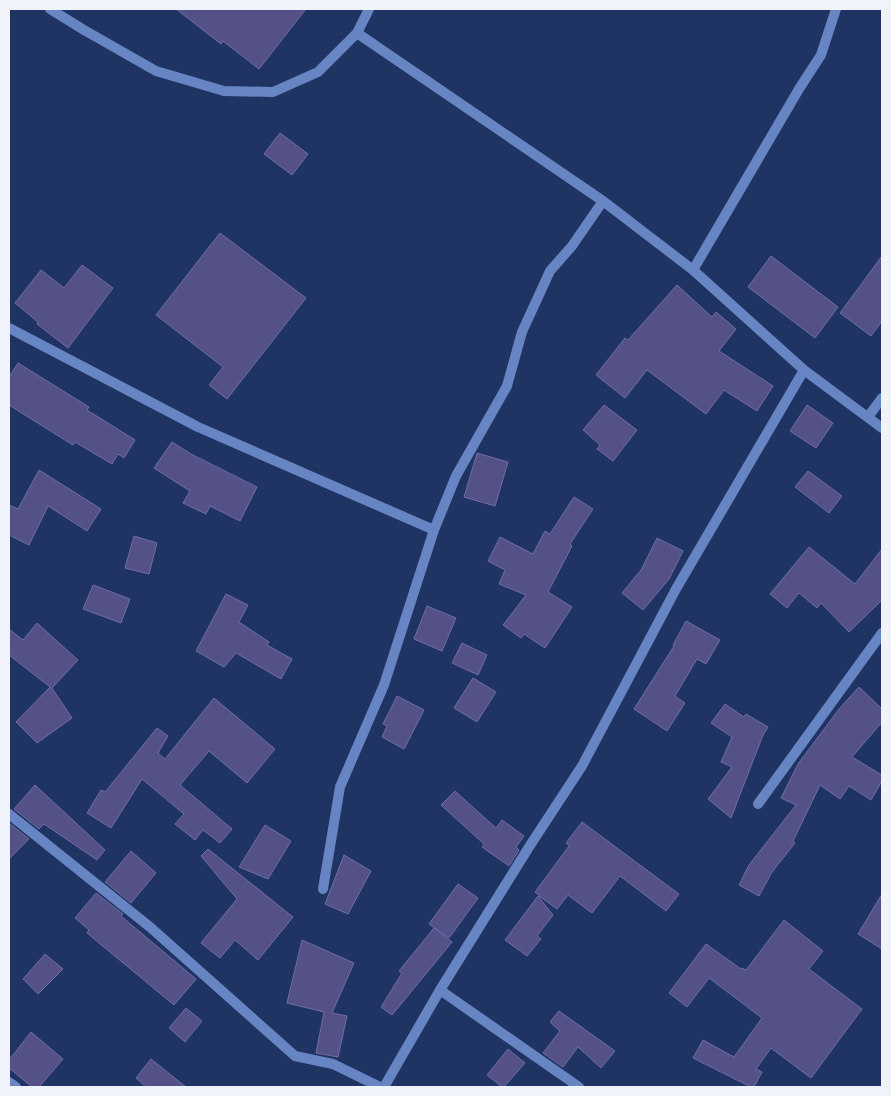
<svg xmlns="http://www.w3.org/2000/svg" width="891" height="1096" viewBox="0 0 891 1096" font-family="Commissioner,sans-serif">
	<rect width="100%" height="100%" fill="#203463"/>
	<path fill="#545187" stroke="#6f6da5" d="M 176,9 L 306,9 L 259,69 L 223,41 L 221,44 Z
		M 280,133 L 308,154 L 292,175 L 264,154 Z
		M 220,233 L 306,298 L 227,399 L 209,385 L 223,367 L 156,315 Z
		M 771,256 L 838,307 L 815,338 L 748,287 Z
		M 882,256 L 882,321 L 871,336 L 840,313 Z
		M 82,265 L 113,288 L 68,348 L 37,324 L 38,322 L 15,303 L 41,270 L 64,288 Z
		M 677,285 L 712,317 L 716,312 L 736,329 L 719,351 L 773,386 L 757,411 L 724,390 L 706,414 L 647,370 L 625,398 L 596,375 L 625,338 L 628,340 Z
		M 18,363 L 89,407 L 87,410 L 135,440 L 124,458 L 118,454 L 112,464 L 75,442 L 73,445 L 9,405 L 9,377 Z
		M 604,405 L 637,430 L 613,461 L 597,449 L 600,445 L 583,430 Z
		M 807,405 L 833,423 L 816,448 L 790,431 Z
		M 172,442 L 191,454 L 257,487 L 240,521 L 210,506 L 206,514 L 183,503 L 190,491 L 154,468 Z
		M 477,453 L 508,462 L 495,506 L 464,497 Z
		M 39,470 L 101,509 L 87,531 L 48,506 L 29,545 L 9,535 L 9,505 L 18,509 Z
		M 808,471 L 842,496 L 829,513 L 795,487 Z
		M 574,497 L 593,509 L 570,544 L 572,546 L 548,592 L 572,607 L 545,648 L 524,634 L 521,638 L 503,625 L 526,595 L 499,584 L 505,570 L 488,561 L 500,537 L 533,554 L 545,531 L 550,534 Z
		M 134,536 L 157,543 L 149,574 L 125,568 Z
		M 657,538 L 683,551 L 669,579 L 643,610 L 622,593 L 641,570 Z
		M 809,547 L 855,584 L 882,549 L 882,600 L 849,632 L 821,603 L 817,608 L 799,593 L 787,608 L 770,594 Z
		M 93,585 L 130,599 L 121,623 L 83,609 Z
		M 226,594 L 248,605 L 239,622 L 269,642 L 267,645 L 292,659 L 281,679 L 236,653 L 224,667 L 196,651 Z
		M 427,606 L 456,618 L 442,651 L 414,639 Z
		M 686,621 L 720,640 L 706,664 L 697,659 L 675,696 L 685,703 L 667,731 L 634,709 L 674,646 L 673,645 Z
		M 37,623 L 78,660 L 52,688 L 72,718 L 37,743 L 16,722 L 50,687 L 9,655 L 9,629 L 23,640 Z
		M 462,643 L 487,655 L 478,675 L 452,663 Z
		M 473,678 L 496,692 L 477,722 L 454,708 Z
		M 859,687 L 882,709 L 882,722 L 852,757 L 882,775 L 882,781 L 871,800 L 849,786 L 840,799 L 820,785 L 793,841 L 795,843 L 772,872 L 759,896 L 739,885 L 749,865 L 796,805 L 781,798 L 798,764 L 839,709 Z
		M 397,696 L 424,710 L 404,749 L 382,737 L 387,726 L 383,724 Z
		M 214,698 L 275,749 L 247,783 L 209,751 L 180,785 L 232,829 L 220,843 L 203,830 L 195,840 L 175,824 L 184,814 L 142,779 L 111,828 L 87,813 L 101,790 L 105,792 L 157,728 L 168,736 L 158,753 L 165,759 Z
		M 725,704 L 744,717 L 746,714 L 768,727 L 763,735 L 731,818 L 708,799 L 732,767 L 721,762 L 732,737 L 711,723 Z
		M 35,785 L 105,850 L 97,860 L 44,824 L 39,829 L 14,809 Z
		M 455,791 L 496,828 L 502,820 L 524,836 L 516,847 L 519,850 L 509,866 L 482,847 L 484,844 L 441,805 Z
		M 582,822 L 679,894 L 666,911 L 620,876 L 592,913 L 568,895 L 557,909 L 539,896 L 539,895 L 535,892 L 569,846 L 566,843 Z
		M 9,823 L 29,839 L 9,859 Z
		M 265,825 L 291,841 L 268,879 L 239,867 Z
		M 208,849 L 293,917 L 258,960 L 235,940 L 220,958 L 201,943 L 237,899 L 201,856 Z
		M 131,851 L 156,873 L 131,903 L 105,882 Z
		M 344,855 L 371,871 L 348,914 L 325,904 Z
		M 458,884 L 478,898 L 449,938 L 429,924 Z
		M 96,893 L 123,914 L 121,916 L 196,979 L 174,1005 L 87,933 L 89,930 L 75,918 Z
		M 882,894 L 882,949 L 858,934 Z
		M 538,896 L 553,915 L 537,936 L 541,939 L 527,956 L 505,940 Z
		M 784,920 L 823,951 L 809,969 L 862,1009 L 811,1078 L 771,1048 L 756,1069 L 762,1072 L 754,1087 L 751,1087 L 693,1058 L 703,1040 L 734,1057 L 762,1018 L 709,978 L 687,1007 L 669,993 L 706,944 L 741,969 L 742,968 L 746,970 Z
		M 434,928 L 452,942 L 392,1015 L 381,1007 L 402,973 L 399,971 Z
		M 302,940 L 354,963 L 332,1013 L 347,1016 L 338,1057 L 316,1053 L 324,1012 L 287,1003 Z
		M 45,954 L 63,969 L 38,994 L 23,979 Z
		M 186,1008 L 202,1021 L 185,1042 L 169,1028 Z
		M 559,1011 L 615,1051 L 601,1068 L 578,1047 L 563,1067 L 543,1053 L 560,1031 L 550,1022 Z
		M 31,1032 L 63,1059 L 39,1087 L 32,1087 L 9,1068 L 9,1060 Z
		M 508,1049 L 525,1063 L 504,1087 L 502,1087 L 487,1075 Z
		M 151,1059 L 186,1087 L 146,1087 L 136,1078 Z"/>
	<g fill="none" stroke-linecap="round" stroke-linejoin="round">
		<path stroke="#6784c3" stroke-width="10" d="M 50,9 L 84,30 L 156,71 L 224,91 L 273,92 L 318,72 L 357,33 L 369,9
			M 357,33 L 603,201 L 693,270 L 804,370 L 882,428
			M 693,270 L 799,89 L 821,55 L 836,9
			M 9,328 L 198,427 L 434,530
			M 868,417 L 882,398
			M 758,804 L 882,633
			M 9,814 L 150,927 L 295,1056 L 333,1064 L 380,1087
			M 323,889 L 340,787 L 384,685 L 434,530 L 456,476 L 507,386 L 522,332 L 550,271 L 572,246 L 603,201
			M 440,990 L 579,1087
			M 9,1082 L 16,1087
			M 384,1087 L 440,990 L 529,847 L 582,766 L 676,589 L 804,370"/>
	</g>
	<rect width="891" height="1096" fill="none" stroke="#f0f3f9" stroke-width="20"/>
</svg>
